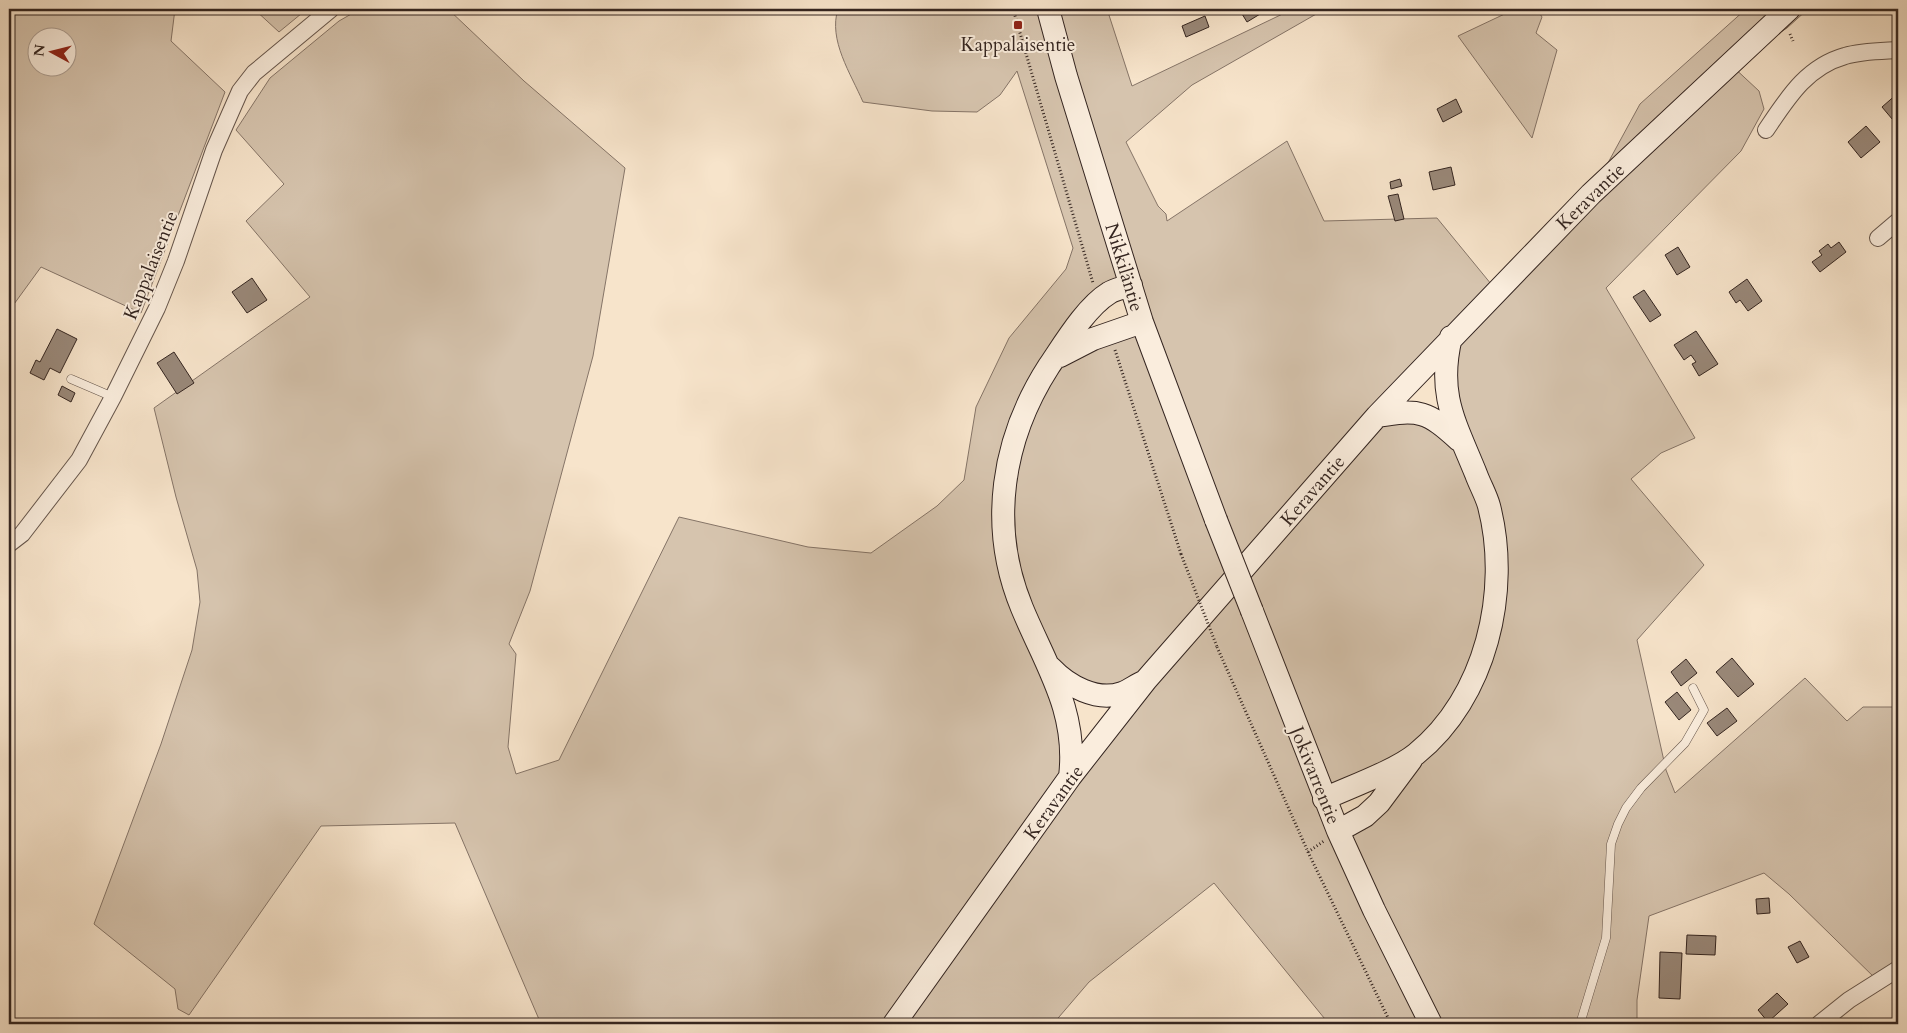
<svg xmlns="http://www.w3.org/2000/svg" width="1907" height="1033" viewBox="0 0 1907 1033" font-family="Cardo,serif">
	<rect width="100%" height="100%" fill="#f7e4cb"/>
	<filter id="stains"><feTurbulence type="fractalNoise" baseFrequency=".004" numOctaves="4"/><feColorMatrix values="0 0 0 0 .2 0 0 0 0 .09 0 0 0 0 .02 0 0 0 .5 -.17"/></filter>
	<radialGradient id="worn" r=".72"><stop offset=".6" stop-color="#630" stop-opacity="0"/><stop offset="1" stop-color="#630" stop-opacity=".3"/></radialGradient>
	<path fill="#d6c4ae" stroke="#857467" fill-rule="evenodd" d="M 9,9 L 175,9 L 171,41 L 225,92 L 141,313 L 41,267 L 9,311 ZM 38,38 L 68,38 L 68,68 L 38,68 Z
		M 254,9 L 307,9 L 279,32 Z
		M 360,9 L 448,9 L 524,81 L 625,168 L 593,356 L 530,591 L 509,644 L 516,654 L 508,747 L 516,774 L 559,760 L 679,517 L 808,547 L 871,553 L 937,506 L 964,480 L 976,407 L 1009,338 L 1066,269 L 1073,248 L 1017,71 L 1000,95 L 977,112 L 932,111 L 863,102 C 851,74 828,40 838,9 L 1107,9 L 1132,86 L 1293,9 L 1325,9 L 1192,85 L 1126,142 L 1158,206 L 1166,214 L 1167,221 L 1287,141 L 1324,221 L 1437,218 L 1496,290 L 1591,194 L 1640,104 L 1746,9 L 1808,9 L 1787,28 L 1730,64 L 1759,91 L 1764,109 L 1741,151 L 1606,288 L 1695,438 L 1661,453 L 1631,479 L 1704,565 L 1637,640 L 1666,770 L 1675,793 L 1805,678 L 1847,721 L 1863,707 L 1895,707 L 1898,704 L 1898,969 L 1878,981 L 1789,894 L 1764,873 L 1649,916 L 1637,1000 L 1637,1024 L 1329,1024 L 1214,883 L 1089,982 L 1053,1024 L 541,1024 L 455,823 L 321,826 L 189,1015 L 178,1009 L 175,989 L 94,924 L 161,744 L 192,650 L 200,602 L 197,570 L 176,497 L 154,408 L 310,297 L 246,221 L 284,184 L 236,130 L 270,78 L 339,21 ZM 1131,285 L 1141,322 L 1077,346 L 1110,292 ZM 1451,337 L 1462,443 L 1435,418 L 1378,415 ZM 1049,666 L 1121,694 L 1070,776 ZM 1404,769 L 1338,831 L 1324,799 Z
		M 1537,9 L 1542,17 L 1536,33 L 1557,50 L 1532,138 L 1458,36 L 1513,10 Z"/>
	<path fill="#998879" stroke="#342520" d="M 1239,9 L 1263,9 L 1265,11 L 1247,22 Z
		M 1205,16 L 1209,27 L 1186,37 L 1182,26 Z
		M 1898,93 L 1898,126 L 1882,107 Z
		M 1456,99 L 1462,112 L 1443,122 L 1437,109 Z
		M 1866,126 L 1880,142 L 1861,158 L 1848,142 Z
		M 1451,167 L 1455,185 L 1433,190 L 1429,172 Z
		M 1400,179 L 1402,186 L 1391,189 L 1390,182 Z
		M 1398,194 L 1404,219 L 1395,221 L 1388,196 Z
		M 1839,242 L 1846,252 L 1820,272 L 1812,262 L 1822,255 L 1819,251 L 1828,244 L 1831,248 Z
		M 1678,247 L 1690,267 L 1677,275 L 1665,255 Z
		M 252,278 L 267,300 L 247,313 L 232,292 Z
		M 1747,279 L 1762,301 L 1748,311 L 1740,300 L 1736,303 L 1729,292 Z
		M 1644,290 L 1661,315 L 1650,322 L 1633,297 Z
		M 57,329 L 77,339 L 60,373 L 50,368 L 44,380 L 30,373 L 36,360 L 40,362 Z
		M 1696,331 L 1718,364 L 1699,376 L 1692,364 L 1696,362 L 1691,355 L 1684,360 L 1674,345 Z
		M 174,352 L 194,383 L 177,394 L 157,363 Z
		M 62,386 L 75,393 L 71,402 L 58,395 Z
		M 1732,658 L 1754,684 L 1738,697 L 1716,672 Z
		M 1686,659 L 1697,673 L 1681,686 L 1671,672 Z
		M 1677,692 L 1691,710 L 1679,720 L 1665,702 Z
		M 1727,708 L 1737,721 L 1717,736 L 1707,723 Z
		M 1769,898 L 1770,913 L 1757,914 L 1756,899 Z
		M 1687,935 L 1716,936 L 1715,955 L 1686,954 Z
		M 1800,941 L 1809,957 L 1797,963 L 1788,947 Z
		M 1660,952 L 1682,953 L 1680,999 L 1659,998 Z
		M 1777,993 L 1788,1004 L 1768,1022 L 1758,1010 Z"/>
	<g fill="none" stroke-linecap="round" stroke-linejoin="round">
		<defs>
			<path id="lane" d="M 71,379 L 113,397
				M 1580,1024 L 1606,938 L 1611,844 L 1618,824 L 1626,808 L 1641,788 L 1685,743 L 1704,710 L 1693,688"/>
			<path id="street" d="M 1766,130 C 1787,99 1806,67 1845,56 C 1861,51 1881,51 1898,50
				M 1878,238 L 1898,221
				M 9,544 L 22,534 L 79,460 L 113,397 L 157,308 L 176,261 L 214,150 L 240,91 L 254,73 L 331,9
				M 1819,1024 L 1849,1000 L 1898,969"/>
			<path id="secondary" d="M 1048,9 L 1066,76 L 1142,322 L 1216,520
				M 1060,356 L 1093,339 L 1142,322
				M 1377,416 C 1420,409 1427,411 1459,440
				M 1252,611 L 1338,831 L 1374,910 L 1431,1024
				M 1051,668 C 1068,686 1097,702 1122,693 C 1129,691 1136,685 1143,682
				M 1070,777 C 1078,711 1046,666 1022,608 C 988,526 1002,439 1049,366 C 1064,344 1086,307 1109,293 C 1115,289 1124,288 1131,285
				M 1324,799 C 1350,787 1395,771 1416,754 C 1486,698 1511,591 1489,506 C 1486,495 1480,485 1476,474 C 1455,422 1437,395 1451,337
				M 1338,831 L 1365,816 L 1379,803 L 1411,760
				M 894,1024 L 1070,777 L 1146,680 L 1377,416 L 1591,194 L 1789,9"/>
		</defs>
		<use href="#lane" stroke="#65554b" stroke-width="9"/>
		<use href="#street" stroke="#65554b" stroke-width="18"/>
		<use href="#secondary" stroke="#342520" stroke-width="24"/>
		<path stroke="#342520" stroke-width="3" stroke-dasharray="1 2.5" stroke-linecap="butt" d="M 1013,9 L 1093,283
			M 1790,34 L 1793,41
			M 1115,350 L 1181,554
			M 1217,647 L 1308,852 L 1391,1024
			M 1308,852 L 1324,841"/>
		<use href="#lane" stroke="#faeddd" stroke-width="8"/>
		<use href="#street" stroke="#faeddd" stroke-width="16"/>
		<use href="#secondary" stroke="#faeddd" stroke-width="22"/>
		<defs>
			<path id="secondary-bridge" d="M 1216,520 L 1252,611"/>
		</defs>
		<use href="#secondary-bridge" stroke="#342520" stroke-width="24" stroke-linecap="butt"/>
		<path stroke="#342520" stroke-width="3" stroke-dasharray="1 2.5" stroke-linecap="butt" d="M 1181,554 L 1217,647"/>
		<use href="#secondary-bridge" stroke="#faeddd" stroke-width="22"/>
	</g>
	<rect fill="#8f2418" stroke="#faeddd" stroke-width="2" x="1013" y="20" width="10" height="10" rx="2.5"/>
	<g text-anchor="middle" stroke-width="4" stroke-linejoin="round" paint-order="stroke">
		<g font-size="19" fill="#342520" stroke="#faeddd">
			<text x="1018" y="51">Kappalaisentie</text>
		</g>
		<g font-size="19" fill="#342520" stroke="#faeddd">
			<text transform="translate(1590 196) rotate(-44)" y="7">Keravantie</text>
			<text transform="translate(150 265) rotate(-68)" y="7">Kappalaisentie</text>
			<text transform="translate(1125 267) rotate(73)" y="7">Nikkiläntie</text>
			<text transform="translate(1312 490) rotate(-49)" y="7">Keravantie</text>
			<text transform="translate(1316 775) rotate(68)" y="7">Jokivarrentie</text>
			<text transform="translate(1053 802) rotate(-54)" y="7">Keravantie</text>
		</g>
	</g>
	<rect width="1907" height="1033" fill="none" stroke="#f7e4cb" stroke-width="30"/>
	<rect x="10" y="10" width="1887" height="1013" fill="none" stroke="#342520" stroke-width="2.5"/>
	<rect x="15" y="15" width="1877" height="1003" fill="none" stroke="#342520"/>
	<g transform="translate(52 52) rotate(277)"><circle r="24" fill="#faeddd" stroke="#ab9d91"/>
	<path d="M0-4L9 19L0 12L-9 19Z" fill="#8f2418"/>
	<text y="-8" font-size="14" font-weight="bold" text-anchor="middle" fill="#342520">N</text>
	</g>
	<rect width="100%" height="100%" filter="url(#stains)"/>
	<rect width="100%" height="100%" fill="url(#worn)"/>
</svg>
